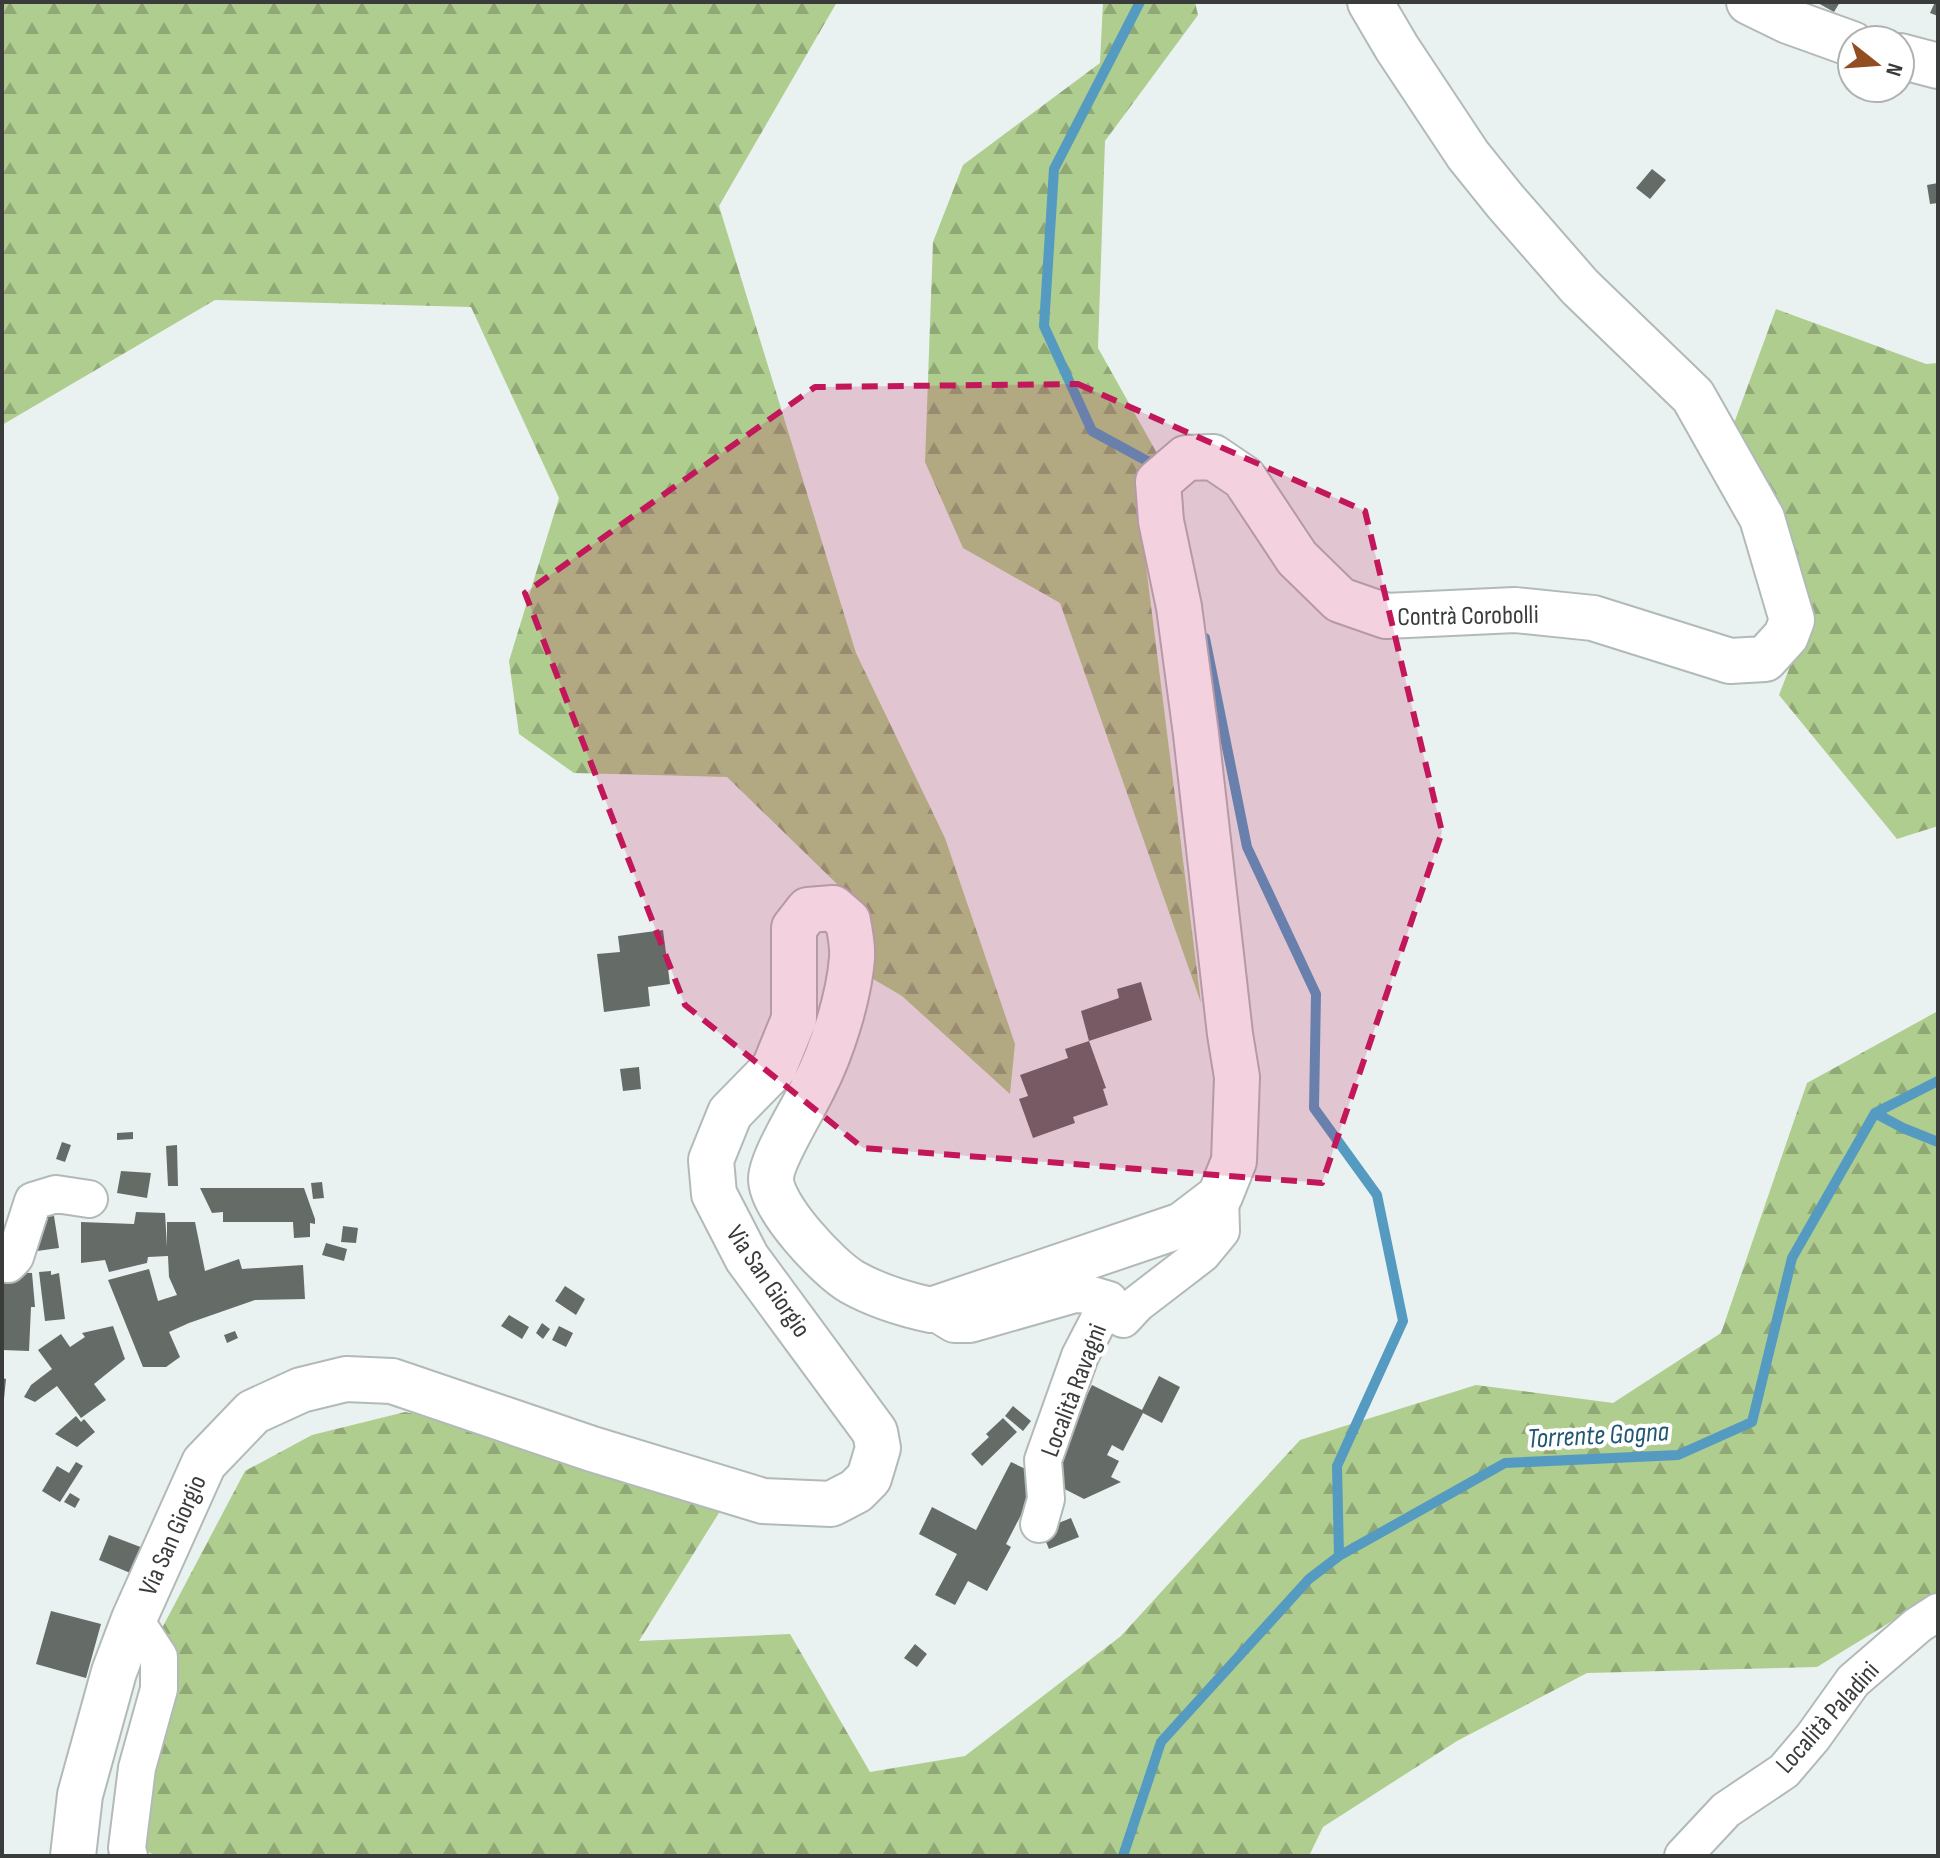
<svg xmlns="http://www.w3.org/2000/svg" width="1940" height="1858" viewBox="0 0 1940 1858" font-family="'Sofia Sans Condensed',sans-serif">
	<defs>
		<pattern id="forest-firs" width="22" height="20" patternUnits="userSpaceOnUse" patternTransform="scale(2)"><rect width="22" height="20" fill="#aecd8e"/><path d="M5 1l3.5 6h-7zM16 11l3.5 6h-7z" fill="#8fa875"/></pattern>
	</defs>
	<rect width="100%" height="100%" fill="#e9f2f0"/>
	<path fill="url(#forest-firs)" d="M 2,2 L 837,2 L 719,206 L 856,653 L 945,838 L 1015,1044 L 1010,1094 L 902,996 L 863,973 L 837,884 L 727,777 L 574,773 L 519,734 L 509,661 L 559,498 L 471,307 L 215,300 L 2,425 Z
		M 1103,2 L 1195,2 L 1198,15 L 1105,141 L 1098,348 L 1158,455 L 1136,486 L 1201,1003 L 1060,603 L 963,548 L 925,462 L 933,242 L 963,165 L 1100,63 Z
		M 1776,309 L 1926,364 L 1938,363 L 1938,826 L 1897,839 L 1779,695 L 1806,625 L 1733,426 Z
		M 1938,1011 L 1938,1593 L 1817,1667 L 1587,1673 L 1457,1741 L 1323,1827 L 1309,1856 L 156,1856 L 141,1848 L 151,1649 L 245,1471 L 312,1435 L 405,1412 L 508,1432 L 722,1508 L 639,1641 L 790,1634 L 870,1772 L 965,1756 L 1121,1636 L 1300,1440 L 1476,1385 L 1613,1403 L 1721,1333 L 1807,1083 Z"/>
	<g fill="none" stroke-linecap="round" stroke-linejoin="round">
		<path stroke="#549ac1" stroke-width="10" d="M 1140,2 L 1054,169 L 1044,326 L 1092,431 L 1160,468
			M 1205,638 L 1247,847 L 1316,994 L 1314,1108 L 1377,1195 L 1403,1321 L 1337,1466 L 1339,1556
			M 1875,1113 L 1903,1128 L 1938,1142
			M 1123,1856 L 1161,1742 L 1309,1579 L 1339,1556 L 1505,1463 L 1678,1455 L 1752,1422 L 1792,1258 L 1875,1113 L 1938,1081"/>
	</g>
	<path fill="#656b67" d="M 1816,2 L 1840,2 L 1834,12 Z
		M 1935,2 L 1938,2 L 1938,16 L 1930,13 Z
		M 1652,169 L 1666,180 L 1650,199 L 1636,188 Z
		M 1938,183 L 1938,203 L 1930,204 L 1927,185 Z
		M 663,930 L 670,984 L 648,987 L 650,1006 L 604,1012 L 597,954 L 620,952 L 618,936 Z
		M 1141,982 L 1152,1020 L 1089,1041 L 1081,1011 L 1119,998 L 1117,989 Z
		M 1089,1041 L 1106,1088 L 1103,1089 L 1108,1105 L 1073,1117 L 1075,1123 L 1033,1138 L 1019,1099 L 1028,1096 L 1020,1075 L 1068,1058 L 1065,1049 Z
		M 639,1067 L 641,1089 L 623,1091 L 620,1069 Z
		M 133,1132 L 133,1139 L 117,1140 L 117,1133 Z
		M 62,1142 L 71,1145 L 65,1162 L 56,1159 Z
		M 177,1145 L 178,1186 L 168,1186 L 166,1146 Z
		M 121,1171 L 151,1173 L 147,1198 L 117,1193 Z
		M 322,1182 L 324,1198 L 313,1199 L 311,1183 Z
		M 200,1188 L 304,1188 L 315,1219 L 315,1224 L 310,1223 L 310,1237 L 294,1238 L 293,1222 L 223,1222 L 223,1212 L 212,1213 Z
		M 136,1212 L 165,1213 L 167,1247 L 167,1222 L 195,1222 L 205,1271 L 239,1259 L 242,1269 L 303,1265 L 305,1299 L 255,1300 L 189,1323 L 169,1332 L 180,1357 L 166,1367 L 143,1367 L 108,1280 L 149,1269 L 158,1301 L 177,1295 L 169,1277 L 168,1256 L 148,1257 L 147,1263 L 109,1272 L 105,1260 L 81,1263 L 81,1222 L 134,1224 Z
		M 54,1216 L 59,1248 L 37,1251 L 32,1218 Z
		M 343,1226 L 358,1228 L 356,1243 L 341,1242 Z
		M 326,1243 L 347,1249 L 344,1261 L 322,1255 Z
		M 51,1271 L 51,1275 L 59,1273 L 65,1319 L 45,1321 L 39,1272 Z
		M 2,1272 L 32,1273 L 35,1307 L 31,1307 L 29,1351 L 2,1350 Z
		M 565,1286 L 585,1299 L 576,1315 L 555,1301 Z
		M 509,1315 L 529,1327 L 522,1339 L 501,1326 Z
		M 542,1323 L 550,1329 L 543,1339 L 536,1333 Z
		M 113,1326 L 125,1359 L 94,1384 L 106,1400 L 81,1418 L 57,1386 L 35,1402 L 24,1397 L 31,1385 L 52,1369 L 38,1350 L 61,1334 L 70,1347 L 85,1337 L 82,1333 Z
		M 559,1326 L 573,1333 L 566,1347 L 552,1340 Z
		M 235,1331 L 238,1338 L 227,1343 L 224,1335 Z
		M 1159,1376 L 1180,1387 L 1162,1423 L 1143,1413 L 1123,1451 L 1112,1445 L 1107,1455 L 1119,1461 L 1111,1477 L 1121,1482 L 1084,1499 L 1045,1479 L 1092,1385 L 1142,1410 Z
		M 2,1378 L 6,1379 L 4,1399 L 2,1399 Z
		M 1013,1406 L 1031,1421 L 1023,1431 L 1005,1416 Z
		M 76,1416 L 81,1422 L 84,1419 L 95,1432 L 77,1447 L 55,1434 Z
		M 1003,1418 L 1017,1432 L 982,1466 L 971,1454 L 989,1437 L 986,1434 Z
		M 76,1462 L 83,1466 L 60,1502 L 42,1491 L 57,1466 L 69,1473 Z
		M 1011,1462 L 1032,1472 L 1036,1486 L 1006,1544 L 1011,1547 L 987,1591 L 968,1581 L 955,1605 L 935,1595 L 957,1554 L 919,1534 L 932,1507 L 976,1530 Z
		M 70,1493 L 80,1499 L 75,1508 L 64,1502 Z
		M 1071,1518 L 1079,1537 L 1049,1549 L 1041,1530 Z
		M 109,1535 L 151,1551 L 140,1577 L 99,1560 Z
		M 51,1611 L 101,1624 L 86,1678 L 36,1664 Z
		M 915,1644 L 927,1654 L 917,1667 L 904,1658 Z"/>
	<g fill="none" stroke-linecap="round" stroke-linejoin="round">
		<defs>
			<path id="street" d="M 2,1263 L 8,1264 L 15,1257 L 33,1201 L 56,1194 L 89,1199
				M 931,1310 L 954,1324 L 970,1324 L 1075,1294 L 1092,1295 L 1109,1300 L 1080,1356 L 1043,1460 L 1046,1499 L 1039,1524
				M 1123,1319 L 1137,1304 L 1202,1254 L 1221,1231 L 1220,1196
				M 129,1856 L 127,1848 L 137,1768 L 159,1689 L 159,1657 L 134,1619
				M 1683,1856 L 1726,1810 L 1784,1771 L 1813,1737 L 1853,1681 L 1918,1625 L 1938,1612"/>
			<path id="secondary" d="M 1749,2 L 1788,21 L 1852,44
				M 1900,56 L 1938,66
				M 73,1856 L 80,1795 L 114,1672 L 134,1619 L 204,1463 L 253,1412 L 301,1390 L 346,1379 L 392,1381 L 592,1449 L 763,1501 L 831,1504 L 856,1491 L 869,1478 L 878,1448 L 875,1432 L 747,1258 L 714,1194 L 711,1160 L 730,1113 L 774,1068 L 794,1019 L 794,928 L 808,910 L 833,908 L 848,921 C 850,933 853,946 852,958 C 849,997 832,1051 814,1086 C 805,1106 771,1159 771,1179 C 771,1207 828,1268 852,1282 C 877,1296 903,1304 931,1310 L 1182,1225 L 1220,1196 L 1234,1161 L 1237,1077 L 1230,1034 L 1196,734 L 1179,607 L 1161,521 L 1158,482 L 1186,458 L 1213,457 L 1244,478 L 1297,558 L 1340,600 L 1386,616 L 1515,610 L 1593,618 L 1730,661 L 1765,659 L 1786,636 L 1792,620 L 1762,518 L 1693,396 L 1580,287 L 1505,201 L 1468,155 L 1397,48 L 1370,2"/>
		</defs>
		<use href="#street" stroke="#b2bab8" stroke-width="40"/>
		<use href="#secondary" stroke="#b2bab8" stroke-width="48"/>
		<use href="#street" stroke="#fff" stroke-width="36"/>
		<use href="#secondary" stroke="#fff" stroke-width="44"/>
	</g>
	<path fill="#c2185b" fill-opacity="0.2" stroke="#c2185b" stroke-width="6" stroke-dasharray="16 10" stroke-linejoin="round" d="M 1078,384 L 1365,511 L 1442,832 L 1322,1183 L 863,1148 L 685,1005 L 525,593 L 815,387 Z"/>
	<g text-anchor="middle" stroke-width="8" stroke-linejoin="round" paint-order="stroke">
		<g font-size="26" fill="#393c3b" stroke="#fff">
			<text transform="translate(1468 615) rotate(-1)" y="9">Contrà Corobolli</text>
			<text transform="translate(769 1281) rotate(56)" y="9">Via San Giorgio</text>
			<text transform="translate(1073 1390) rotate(-69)" y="9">Località Ravagni</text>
			<text transform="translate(172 1535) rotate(-66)" y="9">Via San Giorgio</text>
			<text transform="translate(1827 1717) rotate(-48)" y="9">Località Paladini</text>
		</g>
		<g font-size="28" font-style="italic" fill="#215773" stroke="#fff">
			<text transform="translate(1598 1434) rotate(-3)" y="10">Torrente Gogna</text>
		</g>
	</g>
	<rect width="1940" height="1858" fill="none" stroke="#393c3b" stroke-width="8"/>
	<g transform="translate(1876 64) rotate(107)"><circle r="38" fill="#ffffff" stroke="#b0b1b1" stroke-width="2"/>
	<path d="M0-6L14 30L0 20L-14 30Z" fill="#924e22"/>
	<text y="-12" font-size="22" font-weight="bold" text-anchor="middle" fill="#393c3b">N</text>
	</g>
</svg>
